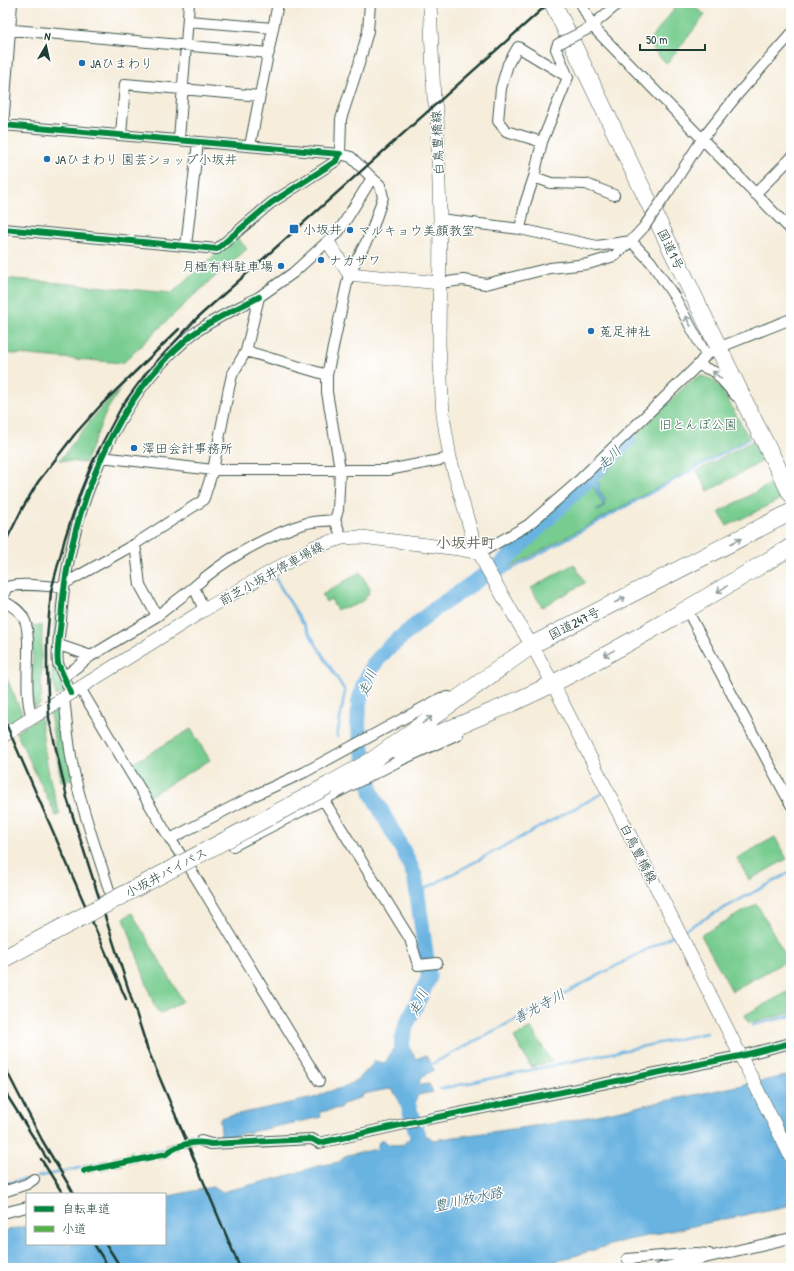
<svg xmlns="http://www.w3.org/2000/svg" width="794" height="1271" viewBox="0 0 794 1271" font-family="'Patrick Hand','Klee One',sans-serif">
	<rect width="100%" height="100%" fill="#fff"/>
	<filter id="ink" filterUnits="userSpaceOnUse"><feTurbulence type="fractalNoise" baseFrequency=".025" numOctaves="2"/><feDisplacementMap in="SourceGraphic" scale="8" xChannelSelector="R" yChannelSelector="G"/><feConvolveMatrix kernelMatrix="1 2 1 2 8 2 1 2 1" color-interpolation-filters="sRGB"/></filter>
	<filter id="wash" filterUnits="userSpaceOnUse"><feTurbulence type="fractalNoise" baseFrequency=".012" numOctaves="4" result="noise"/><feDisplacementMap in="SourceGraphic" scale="16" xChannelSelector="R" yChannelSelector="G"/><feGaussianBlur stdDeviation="0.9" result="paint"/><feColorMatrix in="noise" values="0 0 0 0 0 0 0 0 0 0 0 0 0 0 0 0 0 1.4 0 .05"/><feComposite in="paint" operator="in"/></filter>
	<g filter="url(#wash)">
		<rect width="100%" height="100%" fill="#f6eddb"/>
		<path fill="#77cc8f" stroke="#4b8462" d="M 679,3 L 690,3 L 705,15 L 667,64 L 647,43 Z
			M 236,236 L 247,249 L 193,296 L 123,363 L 3,353 L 3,278 L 172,293 Z
			M 702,376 L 713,380 L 721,388 L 749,438 L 500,573 L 499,570 L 503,568 L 502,566 L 580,491 L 685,386 L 696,378 Z
			M 121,388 L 107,410 L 85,463 L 60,460 C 80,433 97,411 121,388 Z
			M 752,441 L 763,461 L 708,491 L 697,471 Z
			M 774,482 L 783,498 L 727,526 L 719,512 Z
			M 574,564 L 585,583 L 542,607 L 531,588 Z
			M 360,572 L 370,589 C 368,599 358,605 349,607 C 344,608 341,607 337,610 L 331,599 L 326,602 L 322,595 Z
			M 59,589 L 62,589 L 57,648 L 66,691 L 56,696 L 52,674 L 55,618 Z
			M 31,625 L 42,626 L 41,699 L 40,704 L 34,707 C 28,680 36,652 31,625 Z
			M 3,670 L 22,713 L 20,718 L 10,724 L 3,708 Z
			M 61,706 L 73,780 L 61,781 L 50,714 Z
			M 41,717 C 44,751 49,782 60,814 L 56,816 L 16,732 Z
			M 191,729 L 210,760 L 149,796 L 130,765 Z
			M 775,837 L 787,859 L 749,880 L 737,858 Z
			M 757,904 L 788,960 L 732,991 L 701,935 Z
			M 132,913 L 183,1001 L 160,1014 L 154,1005 L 124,918 Z
			M 791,990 L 791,1013 L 749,1023 L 745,1015 Z
			M 531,1028 L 552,1062 L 531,1067 L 514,1037 Z"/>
		<path fill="#69b3e1" stroke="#44788a" d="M 597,482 L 600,484 L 598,488 L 605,500 L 604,507 L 597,511 L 596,510 L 602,507 L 603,504 L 592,484 Z
			M 400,1038 L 404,1039 L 416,1059 L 426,1055 L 434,1070 L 422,1076 L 419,1082 L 420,1085 L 429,1084 L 433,1092 L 418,1095 L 412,1109 L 405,1111 L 393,1090 L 388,1089 L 363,1094 L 362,1097 C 354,1099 350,1103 342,1104 L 340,1108 L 320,1112 L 321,1117 L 223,1138 L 220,1135 L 221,1132 L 220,1118 L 318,1097 C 325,1091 333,1091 341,1088 C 356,1082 366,1073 375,1061 L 385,1063 Z
			M 791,1075 L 791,1205 L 623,1241 L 535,1268 L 3,1268 L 3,1231 L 27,1226 L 27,1244 L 165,1244 L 165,1197 L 212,1187 L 222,1192 L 283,1177 L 318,1166 L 339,1162 L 347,1155 L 377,1149 L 379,1142 L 384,1140 L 388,1144 L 396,1145 L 405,1144 L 406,1141 L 409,1140 L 410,1135 L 419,1133 L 423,1137 L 428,1136 L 433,1140 L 563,1122 Z"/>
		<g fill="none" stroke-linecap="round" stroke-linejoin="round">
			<path stroke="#69b3e1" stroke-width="2.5" d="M 496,575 L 501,575 L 749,439
				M 275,578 L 345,691 L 337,737
				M 417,893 L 603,793
				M 682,931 L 791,872
				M 752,1025 L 791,1016
				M 430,1065 L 676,934
				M 440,1089 L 707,1033
				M 212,1139 L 222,1137 L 222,1134
				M 37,1177 L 164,1150
				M 3,1184 L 28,1179"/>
			<path stroke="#69b3e1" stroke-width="16" d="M 402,1059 L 402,1042 L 406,1025 L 429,978 L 415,877 L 407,858 L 372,794 L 358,726 L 359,703 L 364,683 L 374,664 L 386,650 L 436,608 L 482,577 L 502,567 L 501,565 L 629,439
				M 404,1088 L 405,1094 L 423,1154"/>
		</g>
	</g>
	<g filter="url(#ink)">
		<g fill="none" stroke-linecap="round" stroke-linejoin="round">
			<path stroke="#cbcaba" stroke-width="10" stroke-dasharray="10 5" stroke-linecap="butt" d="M 84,1171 L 166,1154 L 173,1148 L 201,1141"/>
			<defs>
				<path id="street" d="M 581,3 L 592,26 L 791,230
					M 188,21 L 273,28
					M 3,29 L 269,53
					M 588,29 L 619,3
					M 3,125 L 340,154 L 336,161 L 271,203 L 217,249 L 3,229
					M 3,127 L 12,3
					M 121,135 L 125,84 L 260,96
					M 179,140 L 189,3
					M 542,142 L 506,131 L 498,121 L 501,88 L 508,64 L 518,47 L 568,77
					M 250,146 L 278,3
					M 534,177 L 551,183 L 586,184 L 614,195
					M 668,192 L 703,138 L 738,94 L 791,34
					M 755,194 L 791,158
					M 440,219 L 520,229 L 597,246 L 631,241 L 651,262 L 674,296 L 706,355
					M 520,229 L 525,204 L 534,177 L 542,142 L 568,77 L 556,49 L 558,44
					M 186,246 L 198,142
					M 440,283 L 463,280 L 486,284 L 550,268 L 588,264 L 614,256 L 631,241 L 644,227
					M 246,351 L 327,375
					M 698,365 L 715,372 L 736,396
					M 101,457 L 213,470 L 229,388 L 232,375 L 246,351 L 259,297 L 293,273 L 339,231 L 372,178
					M 342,538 L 335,520 L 338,510 L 340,469 L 327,392 L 327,375 L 349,274 L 371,233 L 383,197 L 380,185 L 372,178 L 351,157 L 340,154 L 341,119 L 359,64 L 368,31 L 370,3
					M 135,544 L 140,585 L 157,616
					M 480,553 L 528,525 L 572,487 L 698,365 L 706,355 L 718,348 L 791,319
					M 65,583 L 71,580 L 135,544 L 202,501 L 204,498 L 213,470 L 388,470 L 450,458
					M 3,596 L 7,587 C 25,582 45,587 64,587
					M 3,601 C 11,605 20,610 24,619 C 28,625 27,633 28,640 C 29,665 24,694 32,718
					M 204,610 L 194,587 C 223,560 269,534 307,523 C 316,521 326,521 335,520
					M 687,610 L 791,805
					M 59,645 L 91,656
					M 65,676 L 91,656 L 157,616 L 194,587
					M 80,688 L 170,839 L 190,868 L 319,1081
					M 71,693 C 68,686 60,669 58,663 C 56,652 60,632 61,620 C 67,527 106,415 175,350 C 182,344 188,337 196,332 C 215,318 238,308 259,297
					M 64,698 C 67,721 68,744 73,767 C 81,809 97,850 109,890
					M 323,799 L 410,939 L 418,965 L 437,963
					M 170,839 L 253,796 L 305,772 L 441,698 L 449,697 L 456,700
					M 233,846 L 399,761 L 458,734
					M 201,1141 L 211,1144 L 312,1139 L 319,1143 L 409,1123 L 740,1056 L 791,1043
					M 3,1192 L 27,1184 L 34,1179
					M 3,1213 L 27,1207
					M 627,1259 L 696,1253 L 709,1254
					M 661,1268 L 791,1238"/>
				<path id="secondary" d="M 430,3 L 434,98 L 437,114 L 440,219 L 439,345 L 443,415 L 450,458 L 472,535 L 486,567 L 526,636 L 532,645 L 553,684 L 674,922 L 791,1157
					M 328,242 L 349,274 L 440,283
					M 3,736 L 204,610 L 314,547 L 342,538 L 362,537 L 459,549 L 480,553"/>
				<path id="highway" d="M 553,3 L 750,413 L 791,494
					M 397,750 C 449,729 503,709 554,683 C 635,641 713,594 791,547
					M 329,785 L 373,760 L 532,645 L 791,512"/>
			</defs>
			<use href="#street" stroke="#3f574d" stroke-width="12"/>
			<use href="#secondary" stroke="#3f574d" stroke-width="14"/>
			<use href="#highway" stroke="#3f574d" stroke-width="18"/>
			<use href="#street" stroke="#fff" stroke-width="10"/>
			<use href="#secondary" stroke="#fff" stroke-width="13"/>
			<use href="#highway" stroke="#fff" stroke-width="17"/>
			<path stroke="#1f3d34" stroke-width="2.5" d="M 3,547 L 22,509 L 38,482 L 75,434 L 101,405 L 179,329
				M 3,717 L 126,999
				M 145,1043 L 240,1268
				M 147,1047 L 67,798 L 49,718 L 47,670 L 47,639 L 51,591 L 65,538 L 80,493 L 93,461 L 122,406 L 147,372 L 196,319 L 549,3
				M 3,1064 L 42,1140 L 74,1194
				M 3,1089 L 49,1162
				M 41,1159 L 63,1194
				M 94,1244 L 109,1268
				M 106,1244 L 121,1268"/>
			<defs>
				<path id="street-bridge" d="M 558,44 L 588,29
					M 644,227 L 668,192"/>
				<path id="highway-bridge" d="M 3,959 L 329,785"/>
			</defs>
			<use href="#street-bridge" stroke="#3f574d" stroke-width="12" stroke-linecap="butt"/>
			<use href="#highway-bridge" stroke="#3f574d" stroke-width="18" stroke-linecap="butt"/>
			<use href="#street-bridge" stroke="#fff" stroke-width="10"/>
			<use href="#highway-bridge" stroke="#fff" stroke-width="17"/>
			<path stroke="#55b346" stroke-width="5" stroke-dasharray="10 5" stroke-linecap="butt" d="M 605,460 L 607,464"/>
			<defs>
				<path id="cycleway" d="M 3,125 L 340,154 L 336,161 L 271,203 L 217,249 L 3,229
					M 71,693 C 68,686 60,669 58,663 C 56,652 60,632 61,620 C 67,527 106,415 175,350 C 182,344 188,337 196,332 C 215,318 238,308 259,297
					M 84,1171 L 166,1154 C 178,1144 197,1140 211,1144 L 312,1139 L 319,1143 L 409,1123 L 740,1056 L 791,1043"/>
			</defs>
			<use href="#cycleway" stroke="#fff" stroke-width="8"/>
			<use href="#cycleway" stroke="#00873e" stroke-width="6"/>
		</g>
		<defs><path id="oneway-shaft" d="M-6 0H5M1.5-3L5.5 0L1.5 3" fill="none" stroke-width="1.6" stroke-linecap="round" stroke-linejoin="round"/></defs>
		<g stroke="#8f9e9a">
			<use href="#oneway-shaft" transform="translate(688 321) rotate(-119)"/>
			<use href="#oneway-shaft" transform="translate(717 375) rotate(-140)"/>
			<use href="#oneway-shaft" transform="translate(736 541) rotate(-27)"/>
			<use href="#oneway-shaft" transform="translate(722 589) rotate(149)"/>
			<use href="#oneway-shaft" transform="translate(620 600) rotate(-27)"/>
			<use href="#oneway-shaft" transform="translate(609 653) rotate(151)"/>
			<use href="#oneway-shaft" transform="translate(427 720) rotate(-36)"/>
		</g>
	</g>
	<g fill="#1f6fb2" stroke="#fff" stroke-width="1.5">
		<circle cx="82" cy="63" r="4"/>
		<circle cx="47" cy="159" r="4"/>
		<rect x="289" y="224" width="10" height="10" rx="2"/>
		<circle cx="350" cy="230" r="4"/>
		<circle cx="321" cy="260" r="4"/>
		<circle cx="281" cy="266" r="4"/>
		<circle cx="591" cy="331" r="4"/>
		<circle cx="134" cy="448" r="4"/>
	</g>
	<g text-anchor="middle" stroke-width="3" stroke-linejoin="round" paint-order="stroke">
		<g font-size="13" fill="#1f3d34" stroke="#fff" text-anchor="start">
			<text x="90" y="68">JAひまわり</text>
			<text x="55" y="164">JAひまわり 園芸ショップ小坂井</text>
			<text x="303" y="234">小坂井</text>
			<text x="358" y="235">マルキョウ美顔教室</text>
			<text x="329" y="265">ナカザワ</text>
			<text x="273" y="271" text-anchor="end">月極有料駐車場</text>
			<text x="599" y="336">菟足神社</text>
			<text x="142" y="453">澤田会計事務所</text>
		</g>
		<g font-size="13" fill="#1f3d34" stroke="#fff">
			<text transform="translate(437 143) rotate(-93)" y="5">白鳥豊橋線</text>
			<text transform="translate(671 249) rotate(64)" y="5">国道1号</text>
			<text transform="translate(271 573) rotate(-29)" y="5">前芝小坂井停車場線</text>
			<text transform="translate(574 623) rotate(-27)" y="5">国道247号</text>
			<text transform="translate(639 853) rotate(63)" y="5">白鳥豊橋線</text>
			<text transform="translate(166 872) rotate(-28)" y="5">小坂井バイパス</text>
		</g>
		<g font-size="13" fill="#35614b" stroke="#fff">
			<text x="698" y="429">旧とんぼ公園</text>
		</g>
		<g font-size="14" font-style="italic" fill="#356068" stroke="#fff">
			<text transform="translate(609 458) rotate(-45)" y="5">走川</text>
			<text transform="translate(367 683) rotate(-68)" y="5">走川</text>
			<text transform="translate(418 1002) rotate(-64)" y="5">走川</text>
			<text transform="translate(539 1006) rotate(-28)" y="5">善光寺川</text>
			<text transform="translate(468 1199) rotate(-12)" y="5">豊川放水路</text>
		</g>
		<g font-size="15" font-weight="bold" fill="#646859" stroke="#fff">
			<text x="466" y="548">小坂井町</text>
		</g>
	</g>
	<rect width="794" height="1271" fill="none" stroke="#fff" stroke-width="16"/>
	<rect x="26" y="1193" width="140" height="52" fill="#ffffff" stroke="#a5b1ae"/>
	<rect x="34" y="1206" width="20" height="6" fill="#00873e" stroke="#a5b1ae"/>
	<text x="62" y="1213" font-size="12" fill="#1f3d34">自転車道</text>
	<rect x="34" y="1226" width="20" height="6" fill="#55b346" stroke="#a5b1ae"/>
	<text x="62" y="1233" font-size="12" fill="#1f3d34">小道</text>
	<g transform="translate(46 46) rotate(9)" stroke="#ffffff" stroke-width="3" paint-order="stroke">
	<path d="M0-3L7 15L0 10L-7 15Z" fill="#1f3d34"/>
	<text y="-6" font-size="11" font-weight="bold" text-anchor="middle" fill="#1f3d34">N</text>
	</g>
	<path d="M640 44v6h65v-6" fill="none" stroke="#1f3d34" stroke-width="2"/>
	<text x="646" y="44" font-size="12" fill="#1f3d34" stroke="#ffffff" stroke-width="3" paint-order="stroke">50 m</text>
</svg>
